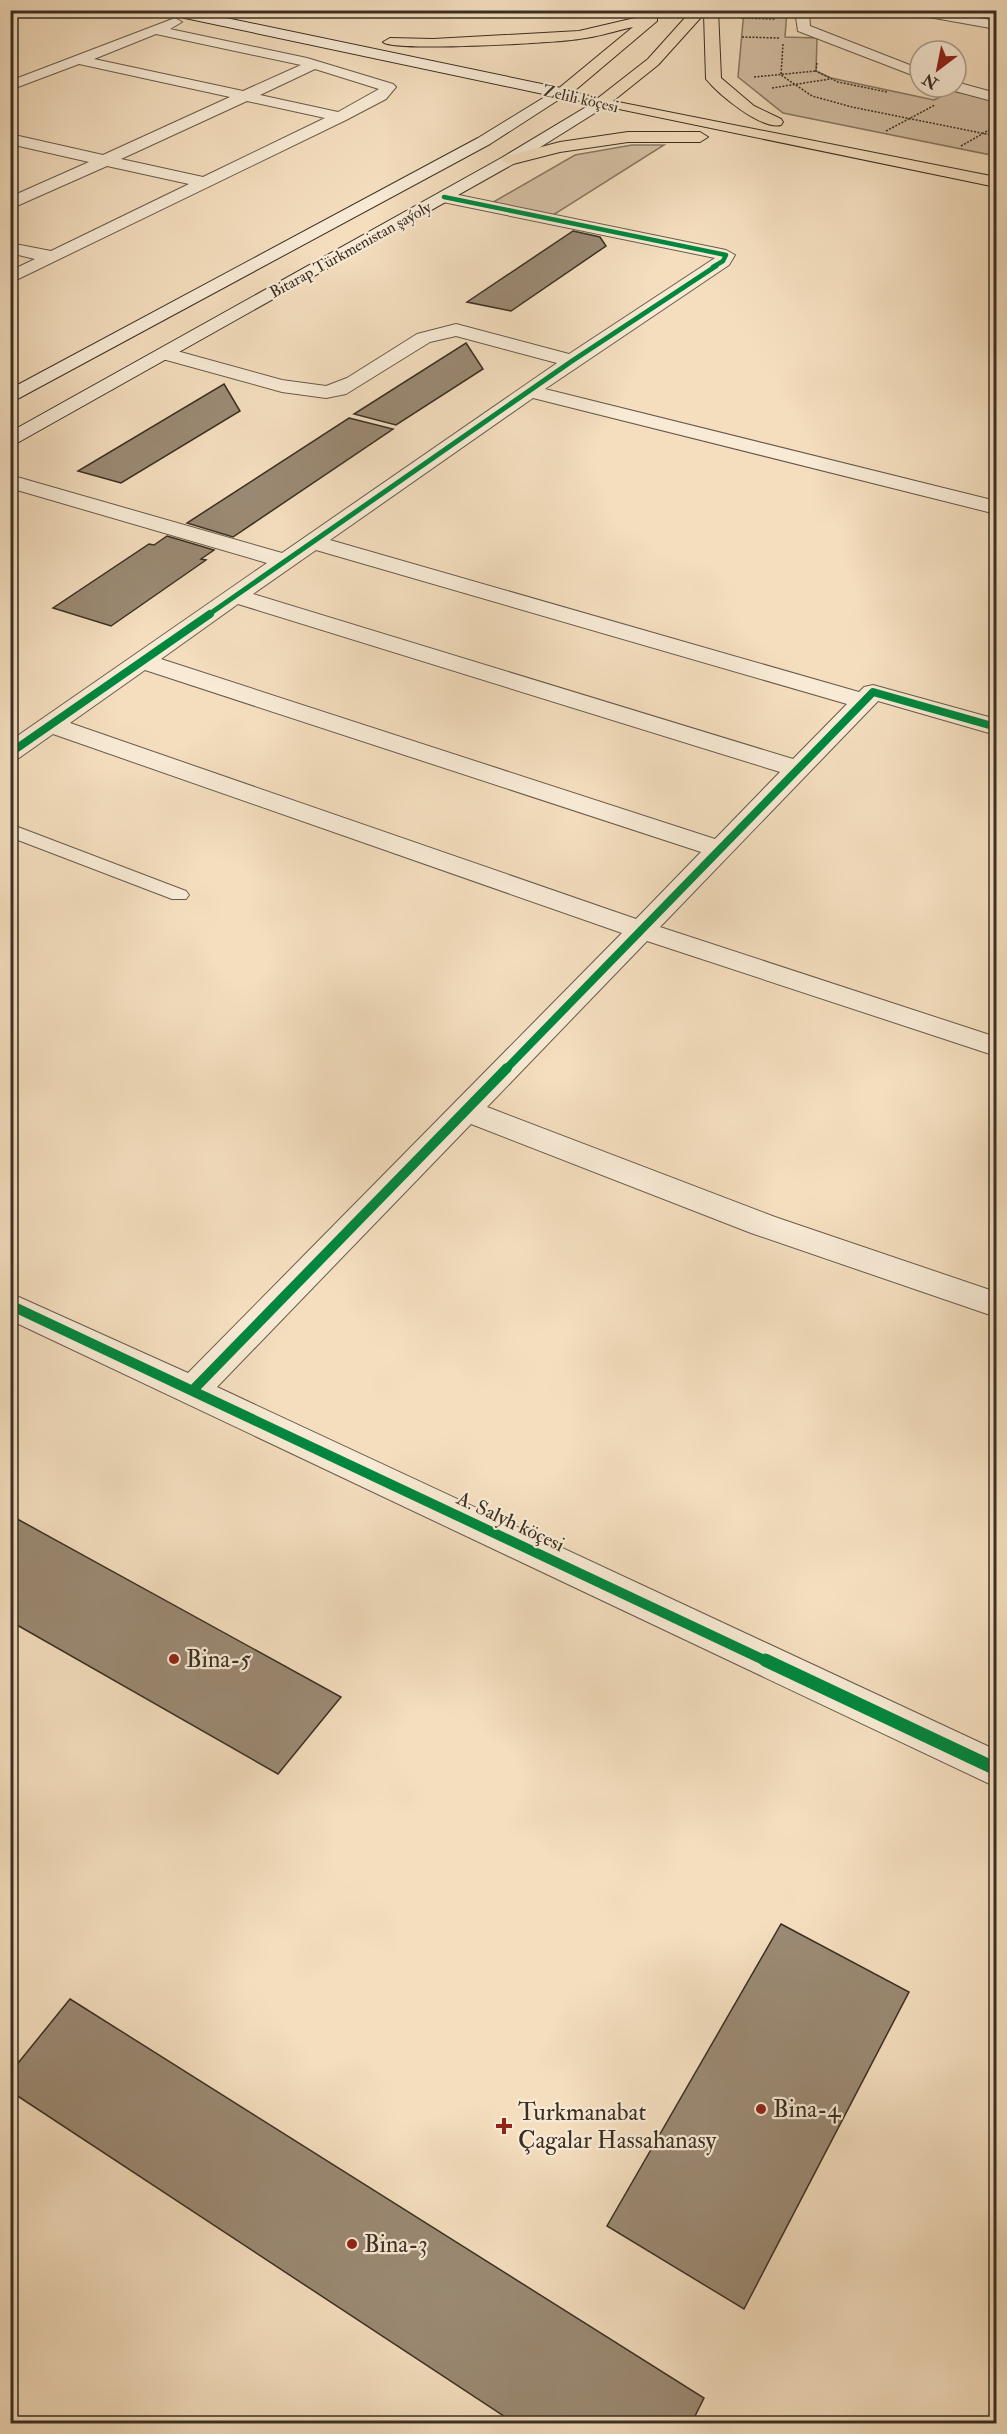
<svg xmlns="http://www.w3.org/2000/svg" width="1007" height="2434" viewBox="0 0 1007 2434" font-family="'IM FELL Double Pica',serif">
	<rect width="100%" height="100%" fill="#f4debe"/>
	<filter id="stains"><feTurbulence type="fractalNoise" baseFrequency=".00333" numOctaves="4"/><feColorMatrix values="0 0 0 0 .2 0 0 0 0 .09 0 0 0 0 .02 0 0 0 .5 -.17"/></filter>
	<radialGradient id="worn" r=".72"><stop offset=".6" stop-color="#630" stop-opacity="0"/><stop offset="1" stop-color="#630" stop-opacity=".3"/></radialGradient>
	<path fill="#d4c0a4" stroke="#877864" stroke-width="1.5" d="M 744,11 L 787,11 L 785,37 L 817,38 L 816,71 L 831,78 L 934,100 L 952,91 L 996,100 L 996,156 L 783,113 L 738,77 Z
		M 632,145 L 664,145 L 550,217 L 490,204 L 575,155 Z"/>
	<path fill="#9b8a74" stroke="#3a2f23" stroke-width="1.5" d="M 573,231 L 600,237 L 606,246 L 511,311 L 467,302 Z
		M 466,343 L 483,369 L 396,425 L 354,414 Z
		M 224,384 L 240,411 L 121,483 L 78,471 Z
		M 349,418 L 393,429 L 233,537 L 187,523 Z
		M 167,536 L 214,550 L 201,559 L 206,560 L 111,626 L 53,608 L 149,544 L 154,545 Z
		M 10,1515 L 341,1697 L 278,1774 L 10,1621 Z
		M 781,1924 L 909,1992 L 744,2309 L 607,2226 Z
		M 70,1999 L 704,2398 L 691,2424 L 516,2424 L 10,2091 L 10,2073 Z"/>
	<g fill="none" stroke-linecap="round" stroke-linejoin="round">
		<defs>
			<path id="lane" d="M 10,824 L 186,891 L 189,895 L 186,899 L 172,899 L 10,837 Z"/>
			<path id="street" d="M 795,10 L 809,10 L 810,26 L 920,69 L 920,78 L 798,31 Z
				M 905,10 L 938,10 L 996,21 L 996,29 L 912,14 Z
				M 175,18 L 182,22 L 170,29 L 307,58 L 393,84 L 396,87 L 386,99 L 346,120 L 10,283 L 10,271 L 35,259 L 10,253 L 10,243 L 51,251 L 189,184 L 107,166 L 10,209 L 10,197 L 89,162 L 10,144 L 10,134 L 103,155 L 230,97 L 79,64 L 10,90 L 10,81 ZM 156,34 L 301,65 L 243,91 L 94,59 ZM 315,69 L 379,89 L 338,112 L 260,95 ZM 247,101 L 325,118 L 203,177 L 121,159 Z
				M 956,82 L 996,93 L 996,102 L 951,90 L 948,87 L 956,87 Z
				M 444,192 L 726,250 L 735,255 L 729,265 L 545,389 L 996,501 L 996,514 L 533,398 L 330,540 L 859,692 L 864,687 L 873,685 L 996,719 L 996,735 L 878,701 L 660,927 L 996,1037 L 996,1056 L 647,941 L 487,1107 L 775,1217 L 996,1292 L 996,1317 L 751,1233 L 471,1124 L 217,1387 L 996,1750 L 996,1787 L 10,1320 L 10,1293 L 188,1373 L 622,933 L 53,734 L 19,758 L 10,761 L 10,741 L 267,563 L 10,488 L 10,475 L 282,553 L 557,363 L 456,336 L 430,342 L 346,394 L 326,398 L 282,392 L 159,358 L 156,354 L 159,350 L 166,348 L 282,380 L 326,386 L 347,378 L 417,334 L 456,324 L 569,354 L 715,258 L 438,201 L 436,197 ZM 316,550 L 847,704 L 793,759 L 253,594 ZM 238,604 L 780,772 L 715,839 L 161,659 ZM 145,670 L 701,852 L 636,919 L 70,723 Z"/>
			<path id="secondary" d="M 159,10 L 188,10 L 561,88 L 569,93 L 490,144 L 10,403 L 10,389 L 478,138 L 548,95 L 166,14 Z
				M 601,98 L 606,100 L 609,103 L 606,106 L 515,163 L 10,447 L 10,432 L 503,157 Z"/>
			<path id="primary" d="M 692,10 L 718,10 L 721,78 L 754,106 L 781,119 L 783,122 L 781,125 C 761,130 718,94 706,79 L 704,14 L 658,65 L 613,101 L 996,177 L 996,187 L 556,96 L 553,93 L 633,27 C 615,31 597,37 579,39 C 556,43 392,52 383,42 L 390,38 L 433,39 L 579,31 L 652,14 L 657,15 L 657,21 L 573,92 L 598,98 L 648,59 Z
				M 628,132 L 700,132 L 708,137 L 700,142 L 628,142 L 560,152 L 509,165 L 501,160 L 503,157 L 560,142 Z"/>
		</defs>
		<use href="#lane" stroke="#685b4a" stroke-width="2"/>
		<use href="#street" stroke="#685b4a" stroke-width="2"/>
		<use href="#secondary" stroke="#3a2f23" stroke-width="2"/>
		<use href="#primary" stroke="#3a2f23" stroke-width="2"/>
		<path stroke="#3a2f23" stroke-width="1.5" stroke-dasharray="2 1.5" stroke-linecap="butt" d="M 741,18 L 775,19
			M 742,37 L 780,38
			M 783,44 L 781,75 L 812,96 L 852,107 L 996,136
			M 817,63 L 816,71 L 838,82 L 887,92
			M 754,77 L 816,71
			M 772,88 L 830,79
			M 886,131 L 935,105
			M 961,146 L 996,126"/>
		<use href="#lane" fill="#f8ead5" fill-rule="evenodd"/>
		<use href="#street" fill="#f8ead5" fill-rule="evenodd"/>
		<use href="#secondary" fill="#f8ead5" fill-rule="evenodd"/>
		<use href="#primary" fill="#f4debe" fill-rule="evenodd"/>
		<defs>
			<path id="cycleway-far4" d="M 444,197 L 726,255 L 723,261 L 713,267"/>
			<path id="cycleway-far3" d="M 208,615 L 572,361 L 716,266"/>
			<path id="cycleway-far2" d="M 10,753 L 210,614
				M 506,1069 L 873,692 L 996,727"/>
			<path id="cycleway-far1" d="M 10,1305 L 768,1662
				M 192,1391 L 507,1068"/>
			<path id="cycleway" d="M 765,1660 L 996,1769"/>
		</defs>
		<use href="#cycleway-far4" stroke="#f8ead5" stroke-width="6"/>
		<use href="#cycleway-far3" stroke="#f8ead5" stroke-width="8"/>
		<use href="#cycleway-far2" stroke="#f8ead5" stroke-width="10"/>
		<use href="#cycleway-far1" stroke="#f8ead5" stroke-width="14"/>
		<use href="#cycleway" stroke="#f8ead5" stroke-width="16"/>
		<use href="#cycleway-far4" stroke="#00873e" stroke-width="4.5"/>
		<use href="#cycleway-far3" stroke="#00873e" stroke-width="5"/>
		<use href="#cycleway-far2" stroke="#00873e" stroke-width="8"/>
		<use href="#cycleway-far1" stroke="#00873e" stroke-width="10"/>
		<use href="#cycleway" stroke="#00873e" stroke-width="13"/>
	</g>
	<g fill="#8f2418" stroke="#f8ead5" stroke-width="2">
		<circle cx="174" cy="1659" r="6"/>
		<circle cx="761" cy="2109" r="6"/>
		<path d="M501 2117h6v6h6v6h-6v6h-6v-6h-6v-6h6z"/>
		<circle cx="352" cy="2244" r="6"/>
	</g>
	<g text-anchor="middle" stroke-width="4.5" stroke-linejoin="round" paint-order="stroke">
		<g font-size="16" fill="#3a2f23" stroke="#f8ead5">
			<text transform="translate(581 98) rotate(13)" y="6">Zelili köçesi</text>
			<text transform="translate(350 249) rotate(-29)" y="6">Bitarap Türkmenistan şaýoly</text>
		</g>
		<g font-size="20" fill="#3a2f23" stroke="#f8ead5">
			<text transform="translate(511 1521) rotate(25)" y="7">A. Salyh köçesi</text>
		</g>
		<g font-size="24" fill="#3a2f23" stroke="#f8ead5" text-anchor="start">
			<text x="186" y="1667">Bina-5</text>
			<text x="773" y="2117">Bina-4</text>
			<text x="518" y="2120">Turkmanabat<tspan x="518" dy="28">Çagalar Hassahanasy</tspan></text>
			<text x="364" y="2252">Bina-3</text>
		</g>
	</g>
	<rect width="1007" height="2434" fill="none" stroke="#f4debe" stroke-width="36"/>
	<rect x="12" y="12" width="983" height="2410" fill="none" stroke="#3a2f23" stroke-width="3"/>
	<rect x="18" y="18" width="971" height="2398" fill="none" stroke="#3a2f23" stroke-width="1.5"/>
	<g transform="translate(938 69) rotate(212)"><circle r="28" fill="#f8ead5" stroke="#ac9f8e" stroke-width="1.5"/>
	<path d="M0-4.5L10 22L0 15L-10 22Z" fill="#8f2418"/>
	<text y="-9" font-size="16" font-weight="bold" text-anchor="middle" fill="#3a2f23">N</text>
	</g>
	<rect width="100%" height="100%" filter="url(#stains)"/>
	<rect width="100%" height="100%" fill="url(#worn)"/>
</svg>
